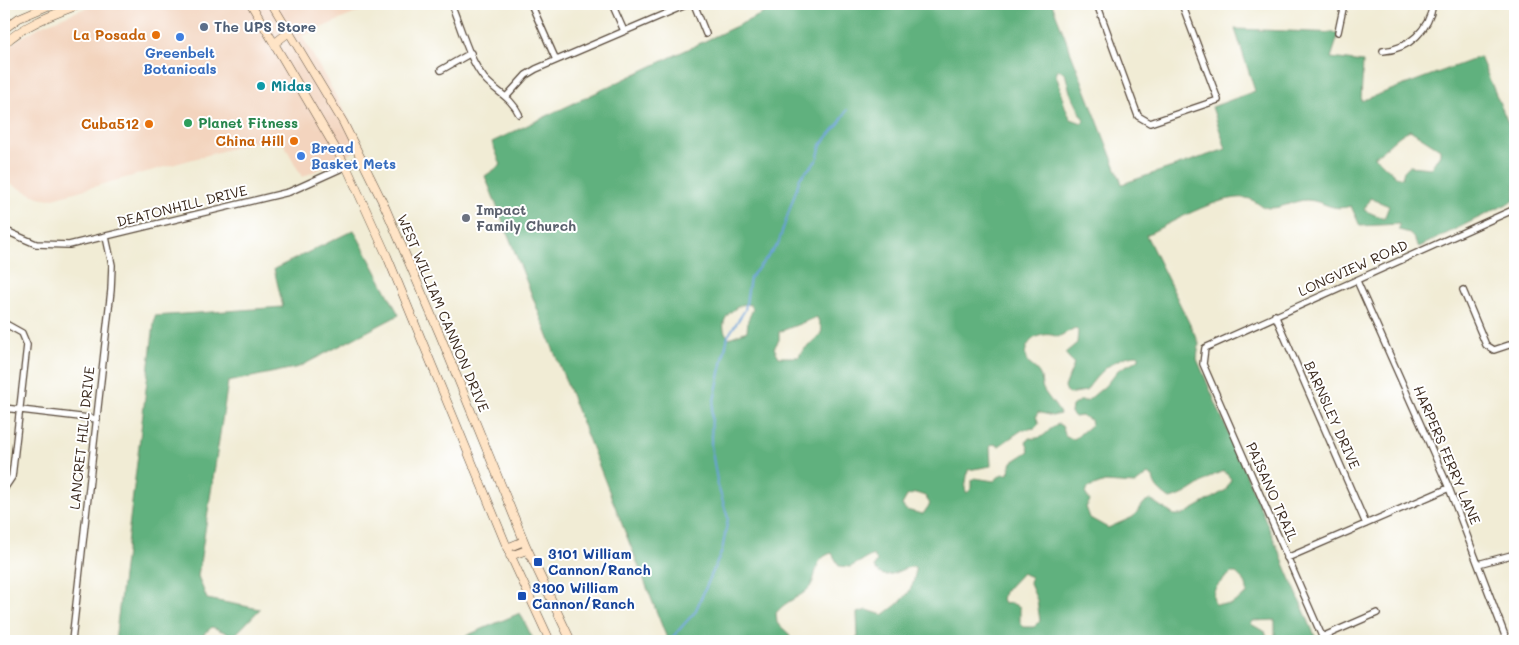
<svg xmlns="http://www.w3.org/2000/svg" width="1519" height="645" viewBox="0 0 1519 645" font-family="Mali,sans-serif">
	<rect width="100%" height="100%" fill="#fff"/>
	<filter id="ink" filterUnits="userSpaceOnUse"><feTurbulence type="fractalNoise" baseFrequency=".02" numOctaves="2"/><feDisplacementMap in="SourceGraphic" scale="10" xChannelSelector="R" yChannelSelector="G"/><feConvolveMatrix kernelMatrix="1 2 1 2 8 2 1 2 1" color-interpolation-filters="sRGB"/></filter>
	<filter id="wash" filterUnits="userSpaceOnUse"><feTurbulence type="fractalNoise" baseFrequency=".0096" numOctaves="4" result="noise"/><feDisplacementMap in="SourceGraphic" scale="20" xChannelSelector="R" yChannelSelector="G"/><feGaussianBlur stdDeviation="1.12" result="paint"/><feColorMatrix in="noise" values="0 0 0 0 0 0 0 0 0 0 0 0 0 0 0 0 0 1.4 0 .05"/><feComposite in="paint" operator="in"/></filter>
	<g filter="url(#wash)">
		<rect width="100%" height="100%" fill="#f1ecd5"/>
		<path fill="#f3d4be" d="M 95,4 L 377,4 L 302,36 L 364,146 L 332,164 L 302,177 L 279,135 L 50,199 L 38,197 L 4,181 L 4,52 L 17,40 L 41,26 Z"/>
		<path fill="#60b17e" stroke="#4e6e4e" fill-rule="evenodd" d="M 783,4 L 1052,4 L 1122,184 L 1226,149 L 1212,107 L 1255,91 L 1235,29 L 1339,33 L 1331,58 L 1363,62 L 1361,101 L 1480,57 L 1515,139 L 1515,200 L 1419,247 L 1410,233 L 1399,230 L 1399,224 L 1360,226 L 1351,206 C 1331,212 1325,201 1307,200 C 1295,200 1283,208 1270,208 C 1260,208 1255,199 1246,198 C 1218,195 1171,223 1146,235 L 1199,343 L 1197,359 L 1317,641 L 1279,641 L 1275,638 L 1275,620 L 1252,621 L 1251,624 L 1265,632 L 1269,641 L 851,641 L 858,637 L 857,613 L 867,610 L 883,615 C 902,601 916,592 915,567 C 901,565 885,586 874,567 L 877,561 L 873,555 L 850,567 L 839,566 L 832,553 C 813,558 818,575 810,587 C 801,598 787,599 776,613 L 777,623 L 788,633 L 792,641 L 668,641 L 485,176 L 501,165 L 492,142 ZM 1058,70 L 1065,73 L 1070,92 L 1084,120 L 1082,123 L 1071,119 C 1062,105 1062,90 1056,75 ZM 1410,130 L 1440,149 L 1440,154 L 1431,168 L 1409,166 L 1404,171 L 1402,178 L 1396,176 L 1374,156 C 1388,149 1395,136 1410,130 ZM 1370,198 L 1389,206 L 1384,219 L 1364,210 ZM 745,304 L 751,305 L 753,309 L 748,320 L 747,331 L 729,338 C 715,323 731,308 745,304 ZM 817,317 L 822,330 C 819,343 803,345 799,357 L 779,357 L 774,348 L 779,340 L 779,332 ZM 1075,328 L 1078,331 L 1077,343 L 1065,353 L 1074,364 L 1065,387 L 1068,394 L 1086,391 C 1098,373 1116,355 1139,355 L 1139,359 L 1118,370 L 1105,386 L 1087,401 L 1079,401 L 1072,406 L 1071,413 L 1075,417 L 1082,416 L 1091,420 L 1092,424 L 1074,439 L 1066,437 L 1062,426 L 1058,424 C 1045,430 1047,440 1029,438 L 1026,442 L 1029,451 L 1012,462 L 1008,474 L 1002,474 L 994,481 L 975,478 L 971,480 L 971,489 L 967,493 L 965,489 L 968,470 L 991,466 L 990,447 L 993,444 L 999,446 L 1022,430 L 1035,428 L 1039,424 L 1036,416 L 1038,412 L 1052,416 L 1060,414 C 1057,406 1044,394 1042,386 C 1041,382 1042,378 1040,375 C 1037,368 1030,366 1027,361 C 1022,351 1029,339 1039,336 C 1046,334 1051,334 1058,337 ZM 1224,471 L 1231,479 L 1226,490 L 1183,515 L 1174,515 L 1151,500 L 1144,503 L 1133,517 L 1108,528 L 1090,518 L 1086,507 L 1090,501 L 1085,493 L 1088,488 L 1105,482 L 1135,484 L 1148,474 L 1153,477 C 1154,488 1162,493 1170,499 C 1191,495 1204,477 1224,471 ZM 916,493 L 925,496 L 930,504 L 923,514 L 906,510 L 902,505 L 907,496 ZM 1022,573 L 1031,577 L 1030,584 L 1037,600 L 1040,621 L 1034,627 L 1024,627 L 1020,623 L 1020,607 L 1011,603 L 1004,604 L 1002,599 L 1004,592 ZM 1231,573 L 1236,573 C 1243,579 1248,584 1247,594 L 1230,605 L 1215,604 C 1209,589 1220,583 1231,573 Z
			M 354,230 L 399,315 L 299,367 L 228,382 L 198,576 L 207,599 L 260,609 L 234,636 L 212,627 L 204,634 L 202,641 L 115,641 L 155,316 L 283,307 L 274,269 Z
			M 520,613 L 534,641 L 454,641 Z"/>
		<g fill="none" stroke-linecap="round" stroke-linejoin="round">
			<path stroke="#69a1d8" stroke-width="2" d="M 669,641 L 695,612 L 722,551 L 728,518 L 718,486 L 711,446 L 712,410 L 728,336 L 745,310 L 750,278 L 778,244 L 800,178 L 817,160 L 821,145 L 840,122 L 847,110"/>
		</g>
	</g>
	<g filter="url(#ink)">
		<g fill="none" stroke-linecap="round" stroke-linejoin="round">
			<defs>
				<path id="minor" d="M 451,4 C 461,27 468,58 484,78 C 496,92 511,97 519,114
					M 531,4 L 556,60
					M 612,4 L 624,31
					M 694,4 L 706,34
					M 1097,4 L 1138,116 L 1150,123 L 1218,100 L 1182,4
					M 1338,32 L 1344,4
					M 1383,51 C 1409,49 1429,30 1433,4
					M 441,70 L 471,53
					M 507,96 L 526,75 L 536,69 L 688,4
					M 4,230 L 36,244 L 69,245 L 289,192 L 362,159
					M 1357,281 L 1449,488 L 1507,641
					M 1463,290 L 1486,345 L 1494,350 L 1515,343
					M 1275,315 L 1366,524
					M 4,323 L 22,333 L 27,345 L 12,477 L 4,489
					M 4,408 L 97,419
					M 1287,558 L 1449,488
					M 1478,564 L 1515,554
					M 1322,637 L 1377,613
					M 72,641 L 111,290 L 112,265 L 106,237
					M 1324,641 L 1203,364 L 1205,348 L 1515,209"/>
				<path id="secondary" d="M 251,4 L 347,168 L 387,256 L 509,552 L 550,641
					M 272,4 L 343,122 L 385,207 L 440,335 L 526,546 L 571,641
					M 4,29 L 19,18 L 52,4
					M 275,43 L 289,32
					M 4,44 C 25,24 55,14 81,4
					M 507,548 L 524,541
					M 510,556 L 527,550"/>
			</defs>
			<use href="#minor" stroke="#564739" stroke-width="8"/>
			<use href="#secondary" stroke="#564739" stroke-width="9"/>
			<use href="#minor" stroke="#fff" stroke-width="5.5"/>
			<use href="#secondary" stroke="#ffe4c6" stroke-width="8"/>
		</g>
	</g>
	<circle fill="#5c6f8a" stroke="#fff" stroke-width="2" cx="204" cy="27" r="5"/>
	<g fill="#e8710a" stroke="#fff" stroke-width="2">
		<circle cx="156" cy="35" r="5"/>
		<circle cx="149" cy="124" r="5"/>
		<circle cx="294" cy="141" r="5"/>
	</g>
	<g fill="#3f7fe0" stroke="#fff" stroke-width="2">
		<circle cx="180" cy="37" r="5"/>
		<circle cx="301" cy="156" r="5"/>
	</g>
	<circle fill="#0f9aa8" stroke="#fff" stroke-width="2" cx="261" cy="86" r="5"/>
	<circle fill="#2e9e5b" stroke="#fff" stroke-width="2" cx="188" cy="123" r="5"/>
	<circle fill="#6b7280" stroke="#fff" stroke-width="2" cx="466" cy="218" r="5"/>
	<g fill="#1a4fb4" stroke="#fff" stroke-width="2">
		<rect x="533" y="557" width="10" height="10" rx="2.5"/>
		<rect x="517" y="591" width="10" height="10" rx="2.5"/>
	</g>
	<g text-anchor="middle" stroke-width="4" stroke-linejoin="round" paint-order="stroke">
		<g font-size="14" font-weight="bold" fill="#4e5e75" stroke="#fff" text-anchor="start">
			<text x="214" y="32">The UPS Store</text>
		</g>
		<g font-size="14" font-weight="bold" fill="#c56008" stroke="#fff" text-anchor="end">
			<text x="146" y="40">La Posada</text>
			<text x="139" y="129">Cuba512</text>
			<text x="284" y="146">China Hill</text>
		</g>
		<g font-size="14" font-weight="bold" fill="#366cbe" stroke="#fff">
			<text x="180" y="58">Greenbelt<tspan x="180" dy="16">Botanicals</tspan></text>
			<text x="311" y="153" text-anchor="start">Bread<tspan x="311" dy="16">Basket Mets</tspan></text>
		</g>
		<g font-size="14" font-weight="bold" fill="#0d838f" stroke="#fff" text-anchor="start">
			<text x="271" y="91">Midas</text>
		</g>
		<g font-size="14" font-weight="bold" fill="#27864d" stroke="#fff" text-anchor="start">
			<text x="198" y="128">Planet Fitness</text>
		</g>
		<g font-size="14" fill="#3b2a1e" stroke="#fff">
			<text transform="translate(182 206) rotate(-14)" y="5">DEATONHILL DRIVE</text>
			<text transform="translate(1353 268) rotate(-24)" y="5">LONGVIEW ROAD</text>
			<text transform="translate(443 313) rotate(67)" y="5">WEST WILLIAM CANNON DRIVE</text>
			<text transform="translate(1332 415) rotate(66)" y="5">BARNSLEY DRIVE</text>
			<text transform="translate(82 438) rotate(-84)" y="5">LANCRET HILL DRIVE</text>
			<text transform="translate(1447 455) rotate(67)" y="5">HARPERS FERRY LANE</text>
			<text transform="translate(1272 492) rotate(66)" y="5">PAISANO TRAIL</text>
		</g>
		<g font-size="14" font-weight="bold" fill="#5b616d" stroke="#fff" text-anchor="start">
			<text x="476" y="215">Impact<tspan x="476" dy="16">Family Church</tspan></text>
		</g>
		<g font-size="14" font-weight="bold" fill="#164399" stroke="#fff" text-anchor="start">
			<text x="548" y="559">3101 William<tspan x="548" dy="16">Cannon/Ranch</tspan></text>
			<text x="532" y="593">3100 William<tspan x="532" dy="16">Cannon/Ranch</tspan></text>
		</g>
	</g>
	<rect width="1519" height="645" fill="none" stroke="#fff" stroke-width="20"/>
</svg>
